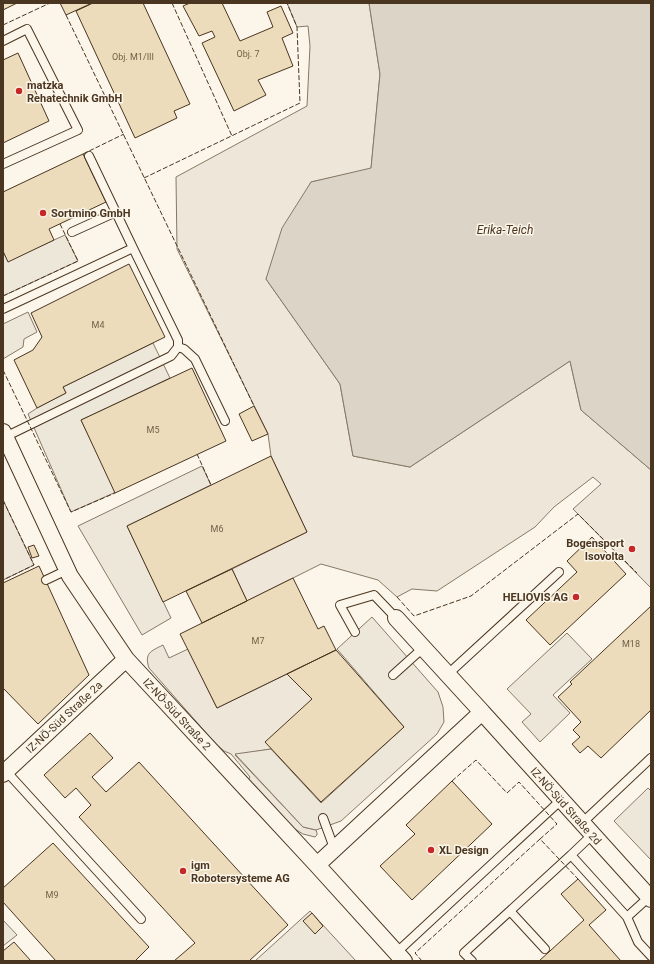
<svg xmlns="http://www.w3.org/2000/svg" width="654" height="964" viewBox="0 0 654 964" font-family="Roboto,sans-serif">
	<rect width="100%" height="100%" fill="#fbf6e9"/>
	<path fill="#ede6d9" stroke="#887966" d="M 287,3 L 369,3 L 380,74 L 371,169 L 311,182 L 266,279 L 340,384 L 353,456 L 410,467 L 570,361 L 581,410 L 651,470 L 651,588 L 573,509 L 601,484 L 593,477 L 554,507 L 535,527 L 437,591 L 412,589 L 397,597 L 378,580 L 321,564 L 247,601 L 232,569 L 307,532 L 271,456 L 268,434 L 177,249 L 176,177 L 307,106 L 310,46 L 308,26 L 297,27 Z
		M 3,500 L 34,565 L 3,580 Z
		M 163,645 L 169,658 L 188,649 L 217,708 L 287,674 L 312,699 L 271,749 L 235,755 L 303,827 L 316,830 L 317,833 L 317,835 L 315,837 L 303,834 L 290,826 L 248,780 L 250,777 L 231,754 L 224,751 L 216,744 L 149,668 C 144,653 151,651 163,645 Z"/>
	<path fill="#ede7d9" stroke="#887966" d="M 65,235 L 78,261 L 3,296 L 3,251 L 8,261 Z
		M 28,312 L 37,332 L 24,339 L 23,347 L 3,359 L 3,324 Z
		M 153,343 L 170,378 L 81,420 L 116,492 L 71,512 L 28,414 L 37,408 L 66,393 L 63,387 Z
		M 202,466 L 211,485 L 127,526 L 171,618 L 142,635 L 78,526 Z
		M 372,617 L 438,692 L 443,707 L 444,722 L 437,734 L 341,821 L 316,830 L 303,827 L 235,754 L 271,749 L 321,803 L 404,727 L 337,649 Z
		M 567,633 L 592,659 L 553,695 L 570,713 L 540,742 L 522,722 L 531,714 L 507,689 Z
		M 648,788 L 651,791 L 651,860 L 614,821 Z
		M 310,911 L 356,961 L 255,961 Z
		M 3,920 L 17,935 L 3,946 Z"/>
	<path fill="#dcd4c6" stroke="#887966" d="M 369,3 L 651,3 L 651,470 L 581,410 L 570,361 L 410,467 L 353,456 L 340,384 L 266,279 L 282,228 L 311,182 L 371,168 L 380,74 Z"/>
	<path fill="#ecdcbc" stroke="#4a3520" d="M 3,3 L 17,3 L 3,10 Z
		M 60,3 L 90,3 L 90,4 L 66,15 Z
		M 93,3 L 143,3 L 190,104 L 174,111 L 177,118 L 135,138 L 76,11 Z
		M 190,3 L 222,3 L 240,41 L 273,27 L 267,12 L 281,6 L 293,33 L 282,38 L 293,66 L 258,80 L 266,95 L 234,111 L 202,43 L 215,37 L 212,31 L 199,36 L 183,6 Z
		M 18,53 L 49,121 L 3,143 L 3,60 Z
		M 83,154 L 106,202 L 49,229 L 54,240 L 8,262 L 3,251 L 3,192 Z
		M 129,264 L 165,337 L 63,387 L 66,393 L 37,408 L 14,360 L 33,350 L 42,337 L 31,313 Z
		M 192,368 L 226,441 L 115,493 L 81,420 Z
		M 254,406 L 268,434 L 252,441 L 239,414 Z
		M 271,456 L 307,532 L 163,602 L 127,526 Z
		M 592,537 L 626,574 L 550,645 L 526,620 L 577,572 L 567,561 Z
		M 34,545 L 39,556 L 32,558 L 28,547 Z
		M 39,566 L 89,675 L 38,724 L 3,688 L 3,583 Z
		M 232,569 L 247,601 L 202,623 L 186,591 Z
		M 293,578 L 318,629 L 324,626 L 336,650 L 217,708 L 180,634 Z
		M 651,606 L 651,710 L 601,758 L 588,746 L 580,753 L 572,744 L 580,737 L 573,730 L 581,722 L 558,697 L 572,684 L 570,682 Z
		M 336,650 L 404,727 L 321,802 L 265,742 L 312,699 L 287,674 Z
		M 90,733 L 113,758 L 92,777 L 106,792 L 139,762 L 288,925 L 249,961 L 174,961 L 195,943 L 79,817 L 91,805 L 76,788 L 65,798 L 44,775 Z
		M 452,781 L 492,824 L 412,900 L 380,866 L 415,834 L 406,825 Z
		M 53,843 L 149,947 L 135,961 L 56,961 L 3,902 L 3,888 Z
		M 578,879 L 606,910 L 589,925 L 621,961 L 539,961 L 584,920 L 561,894 Z
		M 312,913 L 323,926 L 315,934 L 303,921 Z
		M 14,942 L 31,961 L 3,961 L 3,951 Z"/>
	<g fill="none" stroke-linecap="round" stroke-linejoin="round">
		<defs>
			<path id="service" d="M 3,41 L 27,29 L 78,130 L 3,164
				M 89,156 L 133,248
				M 72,232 L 116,212
				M 3,309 L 133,248 L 178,340 L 178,347 L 171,356 L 5,437
				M 178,347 L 184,349 L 195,359 L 225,421
				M 46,580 L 67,570
				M 355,632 L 340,605 L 374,595 L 396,618
				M 393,675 L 423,648
				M 447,675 L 559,572
				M 6,771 L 141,919
				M 323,818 L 334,848
				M 582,823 L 651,758
				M 593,834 L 571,855 L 627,917 L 638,942 L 651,956
				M 510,911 L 545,949
				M 627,917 L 649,897
				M 396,953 L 561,800
				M 472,961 L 464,953 L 571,855"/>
			<path id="minor" d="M 3,432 L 70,576 L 126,659 L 317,865 L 404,961
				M 396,618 L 482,712
				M 3,774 L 126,659
				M 317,865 L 482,712 L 651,899"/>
		</defs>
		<use href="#service" stroke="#4a3520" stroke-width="10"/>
		<use href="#minor" stroke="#4a3520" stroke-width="18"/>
		<use href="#service" stroke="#fbf6e9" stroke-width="8"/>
		<use href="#minor" stroke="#fbf6e9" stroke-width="16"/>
		<path stroke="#4a3520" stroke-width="1" stroke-dasharray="5 2" stroke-linecap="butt" d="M 172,3 L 232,136
			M 66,15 L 254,406
			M 3,25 L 50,3
			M 83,154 L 124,134
			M 144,178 L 300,103 L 297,27 L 287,3
			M 3,296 L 78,261 L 60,224
			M 3,370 L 71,512 L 115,493
			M 197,454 L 211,485
			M 3,500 L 34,565 L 3,580
			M 397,597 L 414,616 L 471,596 L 578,514 L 637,573
			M 452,781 L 476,760 L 507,793 L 519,782 L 557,824 L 540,839
			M 422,961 L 415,953 L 540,839 L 578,879"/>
	</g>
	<g fill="#c62828" stroke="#fbf6e9" stroke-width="1.5">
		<circle cx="19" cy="91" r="4"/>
		<circle cx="43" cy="213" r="4"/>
		<circle cx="632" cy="549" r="4"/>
		<circle cx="576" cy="597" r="4"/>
		<circle cx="431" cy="850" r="4"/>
		<circle cx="183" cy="871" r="4"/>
	</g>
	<g text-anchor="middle" stroke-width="3" stroke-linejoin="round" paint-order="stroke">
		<g font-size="9" fill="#725f47">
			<text x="248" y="57">Obj. 7</text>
			<text x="133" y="60">Obj. M1/III</text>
			<text x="98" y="328">M4</text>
			<text x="153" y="433">M5</text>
			<text x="217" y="532">M6</text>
			<text x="258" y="644">M7</text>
			<text x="631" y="647">M18</text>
			<text x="52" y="898">M9</text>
		</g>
		<g font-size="11" font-weight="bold" fill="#4a3520" stroke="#fbf6e9" text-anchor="start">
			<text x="27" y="89">matzka<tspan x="27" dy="13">Rehatechnik GmbH</tspan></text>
			<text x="51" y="217">Sortmino GmbH</text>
			<text x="624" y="547" text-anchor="end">Bogensport<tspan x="624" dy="13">Isovolta</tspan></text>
			<text x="568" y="601" text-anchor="end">HELIOVIS AG</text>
			<text x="439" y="854">XL Design</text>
			<text x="191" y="869">igm<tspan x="191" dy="13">Robotersysteme AG</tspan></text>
		</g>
		<g font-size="11" fill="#4a3520" stroke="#fbf6e9">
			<text transform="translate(177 714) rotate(47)" y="4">IZ-NÖ-Süd Straße 2</text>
			<text transform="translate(64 717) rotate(-43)" y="4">IZ-NÖ-Süd Straße 2a</text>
			<text transform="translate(566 806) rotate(48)" y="4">IZ-NÖ-Süd Straße 2d</text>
		</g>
		<g font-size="12" font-style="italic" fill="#4a3520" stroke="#fbf6e9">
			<text x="505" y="234">Erika-Teich</text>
		</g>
	</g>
	<rect width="654" height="964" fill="none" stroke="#4a3520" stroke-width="8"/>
</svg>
